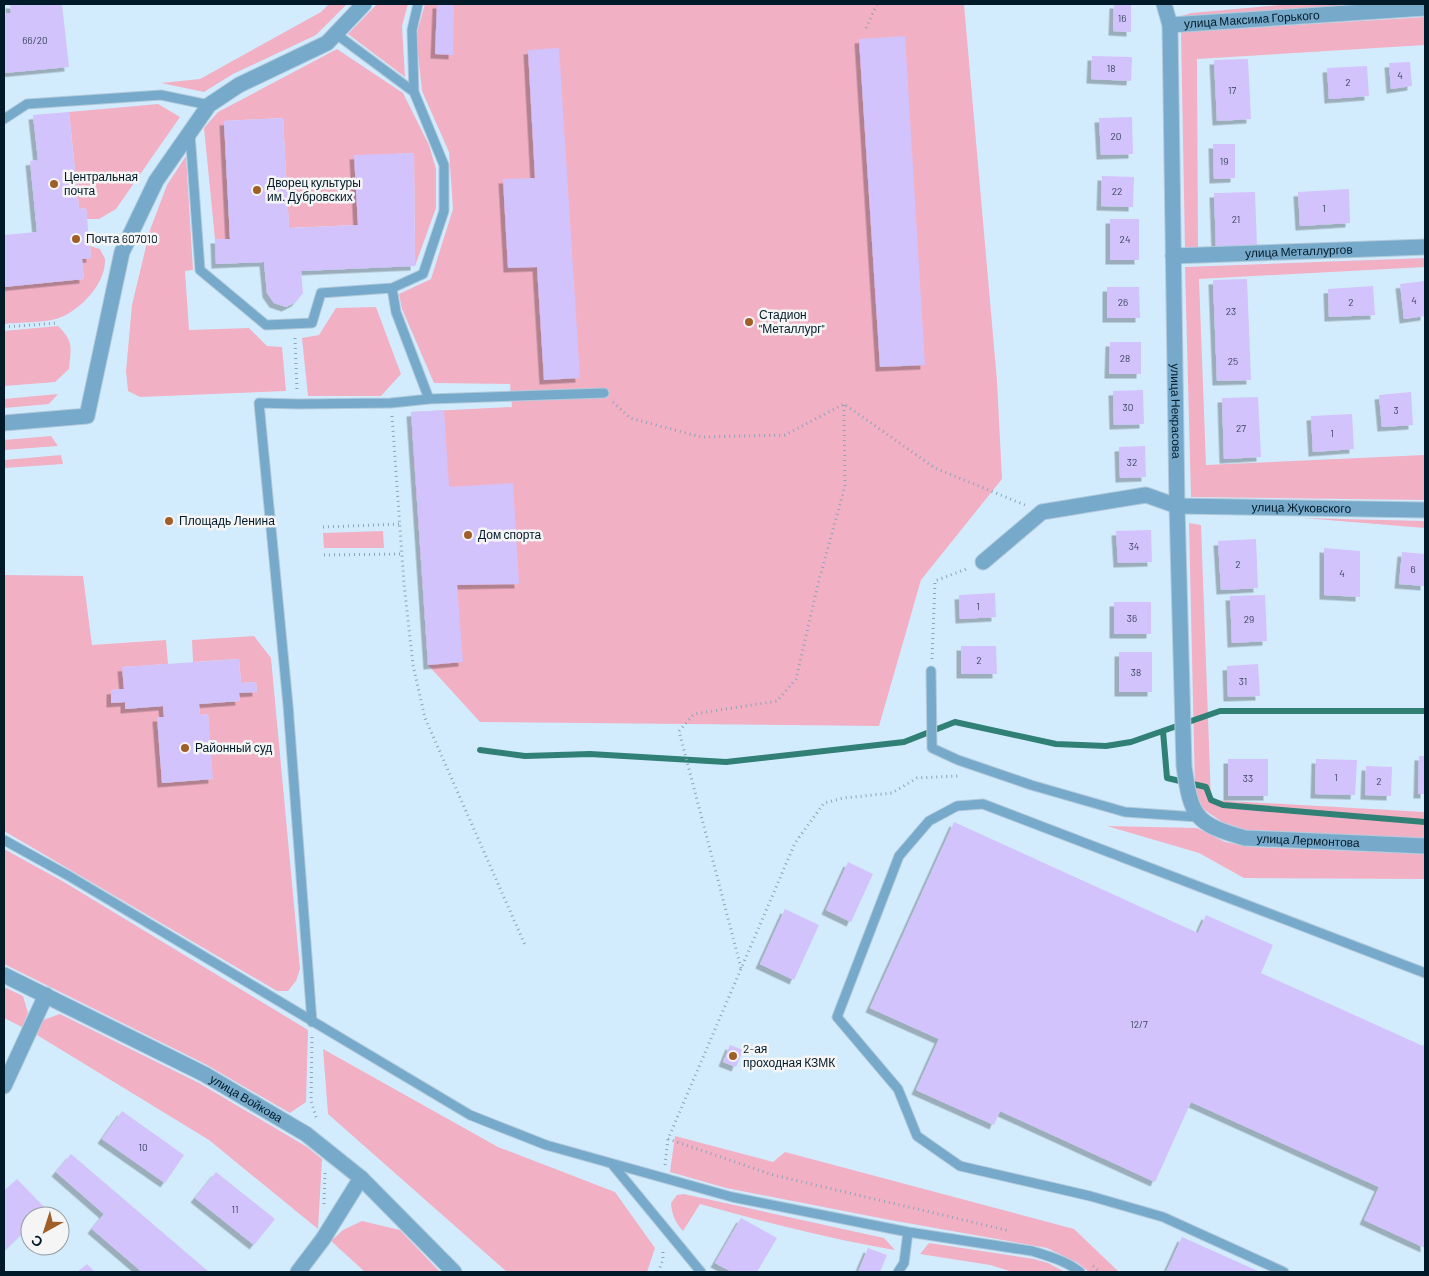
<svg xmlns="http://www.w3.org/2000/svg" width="1429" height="1276" viewBox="0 0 1429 1276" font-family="Barlow,sans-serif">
	<defs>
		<filter id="shadow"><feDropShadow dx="-4.5" dy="4.5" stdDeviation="0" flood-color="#0004"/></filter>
	</defs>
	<rect width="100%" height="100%" fill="#d3ecfd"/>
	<path fill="#f2b0c5" d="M 329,4 L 347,4 L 316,35 L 233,74 L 204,92 L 161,83 L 200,79 L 321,12 Z
		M 377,4 L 408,4 L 402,26 L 405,77 L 348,34 Z
		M 425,4 L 964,4 L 997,381 L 1002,479 L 921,580 L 879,726 L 480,722 L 428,665 L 411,412 L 512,407 L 510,384 L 434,383 L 402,309 L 399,294 L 431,279 L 453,209 L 449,152 L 422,91 L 416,36 Z
		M 1291,4 L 1373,4 L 1178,17 L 1191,13 Z
		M 1425,17 L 1425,45 L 1197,59 L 1198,248 L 1185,249 L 1181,32 Z
		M 337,49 L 403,93 L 429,145 L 436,169 L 436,208 L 415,266 L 414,153 L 355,156 L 358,225 L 289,228 L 283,118 L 224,121 L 230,239 L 215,239 L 204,128 L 218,112 Z
		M 158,104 L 180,117 L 116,209 L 99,219 L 87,219 L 86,208 L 79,209 L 69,112 Z
		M 186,156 L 193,270 L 185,271 L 189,330 L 249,328 L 267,346 L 282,347 L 286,391 L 140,397 L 128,391 L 126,371 L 132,305 L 150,230 L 167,185 Z
		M 90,246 L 100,249 C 101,252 104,256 105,259 C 106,284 80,310 59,318 C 47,323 18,322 4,324 L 4,287 L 84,279 L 82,259 L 91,258 Z
		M 1425,258 L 1425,267 L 1199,279 L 1206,465 L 1425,455 L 1425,500 L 1191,497 L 1185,267 Z
		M 376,307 L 401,374 L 381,396 L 308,396 L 302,338 L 319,335 L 336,308 Z
		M 58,326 C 74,342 71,347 69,369 L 55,382 L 4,386 L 4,331 Z
		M 58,394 L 49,404 L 4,408 L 4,399 Z
		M 51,436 L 58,446 L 4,450 L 4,440 Z
		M 61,455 L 63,464 L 4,468 L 4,460 Z
		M 1303,518 L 1425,521 L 1425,528 Z
		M 1189,523 L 1201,525 L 1211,800 L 1425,812 L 1425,838 L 1247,830 L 1222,822 L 1203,809 L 1195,790 Z
		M 383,531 L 384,548 L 324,548 L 323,533 Z
		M 4,575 L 83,576 L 92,645 L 166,640 L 168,664 L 123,667 L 124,689 L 111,690 L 111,703 L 125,702 L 126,709 L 163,706 L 164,717 L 158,717 L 162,783 L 212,779 L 208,714 L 200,715 L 199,704 L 240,701 L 239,693 L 257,692 L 256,682 L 241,683 L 239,659 L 193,662 L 192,640 L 254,636 L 271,658 L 300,969 L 296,981 L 288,991 L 277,991 L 4,831 Z
		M 1107,826 L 1197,828 L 1225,842 L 1251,847 L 1425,854 L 1425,879 L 1244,878 L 1199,853 Z
		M 4,849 L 64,882 L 308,1030 L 306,1102 L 290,1113 L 205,1064 L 4,964 Z
		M 4,987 L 23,996 L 28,1013 L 22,1027 L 4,1018 Z
		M 60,1014 L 199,1083 L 307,1147 L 322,1159 L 318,1229 L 209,1140 L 37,1035 L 43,1020 Z
		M 323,1049 L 498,1147 L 615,1192 L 655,1248 L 647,1272 L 507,1272 L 328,1114 Z
		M 675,1136 L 773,1162 L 785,1152 L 1074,1229 L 1119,1272 L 1089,1272 L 1078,1263 L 1047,1248 L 890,1220 L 726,1188 L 670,1172 Z
		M 684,1194 L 884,1238 L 895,1250 C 829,1239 764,1222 700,1204 L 683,1231 C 675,1222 672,1215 671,1203 L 677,1195 Z
		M 362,1221 L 400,1230 L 440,1272 L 365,1272 L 331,1241 L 343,1230 Z
		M 929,1243 L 1034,1259 L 1048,1263 L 1065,1272 L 1013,1272 L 990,1265 L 920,1254 Z"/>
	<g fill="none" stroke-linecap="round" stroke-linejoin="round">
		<path stroke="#308076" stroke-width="6" d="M 1163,731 L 1167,778 L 1206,787 L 1211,800 L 1223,805 L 1425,822
			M 480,750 L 525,756 L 590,754 L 726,762 L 904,742 L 955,722 L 1056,744 L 1106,746 L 1131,742 L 1220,711 L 1425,711"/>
	</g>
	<path fill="#d3c3fc" filter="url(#shadow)" d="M 10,4 L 62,4 L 69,67 L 4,73 L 4,13 L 11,13 Z
		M 437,4 L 454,4 L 453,55 L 435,54 Z
		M 1114,4 L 1131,4 L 1131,32 L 1113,31 Z
		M 905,36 L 925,365 L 880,367 L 859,39 Z
		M 559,48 L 580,378 L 544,380 L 537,267 L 508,268 L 503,179 L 535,178 L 528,50 Z
		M 1092,56 L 1132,57 L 1131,81 L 1091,79 Z
		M 1248,59 L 1251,119 L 1217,121 L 1214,60 Z
		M 1410,62 L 1412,86 L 1391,89 L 1389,63 Z
		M 1367,66 L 1369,96 L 1329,99 L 1327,68 Z
		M 69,112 L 79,209 L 86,208 L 91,258 L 82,259 L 84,279 L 4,287 L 4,235 L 37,232 L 30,161 L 38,160 L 33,115 Z
		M 1132,117 L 1133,154 L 1101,155 L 1099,118 Z
		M 283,118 L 289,228 L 358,225 L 354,155 L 414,153 L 415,266 L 301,271 L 303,293 L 296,302 L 286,307 L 274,303 L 267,293 L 264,262 L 216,264 L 215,239 L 230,239 L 224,121 Z
		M 1213,144 L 1235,144 L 1235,178 L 1214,179 Z
		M 1102,176 L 1134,177 L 1133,207 L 1101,206 Z
		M 1349,189 L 1350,223 L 1300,226 L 1298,192 Z
		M 1255,192 L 1257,246 L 1216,247 L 1214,193 Z
		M 1110,219 L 1139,219 L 1139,260 L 1110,260 Z
		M 1247,279 L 1251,380 L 1217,381 L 1213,280 Z
		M 1425,281 L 1425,316 L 1404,319 L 1400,284 Z
		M 1373,286 L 1375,315 L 1329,317 L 1328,289 Z
		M 1107,287 L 1139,287 L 1140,318 L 1107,318 Z
		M 1110,342 L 1141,342 L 1141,374 L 1109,374 Z
		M 1143,390 L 1144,424 L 1114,425 L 1113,391 Z
		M 1411,392 L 1413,425 L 1382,427 L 1379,395 Z
		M 1258,397 L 1261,457 L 1224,459 L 1222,398 Z
		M 444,410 L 449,487 L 513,483 L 519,584 L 457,585 L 463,662 L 428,665 L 411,412 Z
		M 1352,414 L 1354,449 L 1313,452 L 1311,416 Z
		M 1145,446 L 1146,477 L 1120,478 L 1119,447 Z
		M 1151,530 L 1152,562 L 1118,563 L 1116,531 Z
		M 1256,539 L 1258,588 L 1221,590 L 1218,541 Z
		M 1324,548 L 1360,551 L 1360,597 L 1324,595 Z
		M 1402,552 L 1425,554 L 1425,586 L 1399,584 Z
		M 995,593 L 996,617 L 960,619 L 959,595 Z
		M 1265,595 L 1267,641 L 1232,643 L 1230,596 Z
		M 1114,602 L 1151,602 L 1151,634 L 1114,634 Z
		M 961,646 L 996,646 L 997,674 L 961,674 Z
		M 1119,652 L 1152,652 L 1152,692 L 1119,692 Z
		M 239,659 L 241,683 L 256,682 L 257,692 L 239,693 L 240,701 L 199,704 L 200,715 L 208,714 L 213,779 L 162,783 L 157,717 L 164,717 L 163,706 L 125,709 L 125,702 L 111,703 L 111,690 L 124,689 L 122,667 Z
		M 1258,664 L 1260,696 L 1228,697 L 1227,666 Z
		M 1419,756 L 1425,756 L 1425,794 L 1418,794 Z
		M 1228,759 L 1268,759 L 1268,796 L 1228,796 Z
		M 1316,759 L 1357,760 L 1355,795 L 1315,794 Z
		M 1366,766 L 1392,767 L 1391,796 L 1365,795 Z
		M 954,822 L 1198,933 L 1206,915 L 1273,945 L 1261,973 L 1423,1046 L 1425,1041 L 1425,1248 L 1364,1220 L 1379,1187 L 1191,1102 L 1155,1182 L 1000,1111 L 994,1125 L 916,1090 L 939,1039 L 870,1008 Z
		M 848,862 L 873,874 L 851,922 L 826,910 Z
		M 785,909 L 819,925 L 794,980 L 760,964 Z
		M 730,1045 L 743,1050 L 736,1067 L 723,1062 Z
		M 122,1111 L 184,1155 L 165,1183 L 102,1139 Z
		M 71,1154 L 209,1272 L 142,1272 L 92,1229 L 104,1214 L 56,1172 Z
		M 216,1172 L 275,1219 L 254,1245 L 195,1198 Z
		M 17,1179 L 47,1210 L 41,1216 L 30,1216 L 30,1226 L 4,1251 L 4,1191 Z
		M 741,1218 L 777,1238 L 757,1272 L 732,1272 L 715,1263 Z
		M 1182,1237 L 1260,1272 L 1166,1272 Z
		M 868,1248 L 887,1255 L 880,1272 L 858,1272 Z
		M 87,1264 L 95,1272 L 77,1272 Z"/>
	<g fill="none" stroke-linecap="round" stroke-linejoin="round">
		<defs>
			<path id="service" d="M 336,34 L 414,92 L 444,165 L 444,211 L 423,274 L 392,288
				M 414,92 L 412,30 L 418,4
				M 4,119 L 27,104 L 161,95 L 209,105
				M 190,133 L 200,270 L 266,325 L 312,323 L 321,293 L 392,288 L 396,312 L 429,399
				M 931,671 L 932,748 L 958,760 L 1031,785 L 1125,812 L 1197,817
				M 4,840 L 69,876 L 470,1115 L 546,1145 L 732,1197 L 908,1232 L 1032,1251 C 1048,1256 1067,1261 1080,1272
				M 312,1022 L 288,705 L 259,403 L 298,404 L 391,403 L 429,399 L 604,393
				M 612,1164 L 701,1272
				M 898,1272 L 904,1263 L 908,1232
				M 1284,1272 L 1163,1217 L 1090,1196 L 960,1166 L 917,1136 L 898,1089 L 837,1017 L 899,856 L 929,821 L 957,806 L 983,804 L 1425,973"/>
			<g id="minor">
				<path id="s1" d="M 1164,4 L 1170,25 L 1177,506 L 1184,766 C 1191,817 1195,824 1245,838 L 1425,846"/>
				<path id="s2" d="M 1170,25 L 1425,8"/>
				<path id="s3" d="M 1173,256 L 1425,247"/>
				<path d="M 4,423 L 87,416 L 122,252 L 156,181 L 209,105 L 239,85 L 327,43 L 364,4"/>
				<path id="s4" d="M 983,562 L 1042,512 L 1146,495 L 1177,506 L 1425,510"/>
				<path d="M 4,1086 L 46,995"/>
				<path d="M 298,1272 L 323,1239 L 361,1178"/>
			</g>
			<g id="tertiary">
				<path id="s5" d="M 4,975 L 204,1074 L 306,1134 L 361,1178 L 454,1272"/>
			</g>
		</defs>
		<use href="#service" stroke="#b1cadb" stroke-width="11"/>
		<use href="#minor" stroke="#b1cadb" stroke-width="17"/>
		<use href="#tertiary" stroke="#b1cadb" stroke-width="17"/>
		<path stroke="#8ca5b6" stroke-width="3" stroke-dasharray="1 4" stroke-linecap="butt" d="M 866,28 L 877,4
			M 4,327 L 58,323
			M 295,338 L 297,391
			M 613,402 L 630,418 L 701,437 L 785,435 L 844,404 L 935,468 L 1025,505
			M 392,416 L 404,584 L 413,665 L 425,718 L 525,945
			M 323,527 L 400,524
			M 324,555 L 402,554
			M 932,659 L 935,581 L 969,568
			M 741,968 L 679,731 L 694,714 L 777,701 L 796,679 L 819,580 L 845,486 L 844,404
			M 312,1037 L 311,1101 L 317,1120
			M 668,1139 L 773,1175 L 1010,1231
			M 665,1165 L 668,1139 L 795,843 L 824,803 L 844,798 L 892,793 L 917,778 L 958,776
			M 324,1204 L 325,1172
			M 1093,1266 L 1100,1272
			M 658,1272 L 663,1260 L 663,1249"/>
		<use href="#service" stroke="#76a9ca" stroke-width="9"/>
		<use href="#minor" stroke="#76a9ca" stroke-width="15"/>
		<use href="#tertiary" stroke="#76a9ca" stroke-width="15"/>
	</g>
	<g fill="#a05f29" stroke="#f5f5f5" stroke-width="2">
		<circle cx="54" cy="184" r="5"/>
		<circle cx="257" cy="190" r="5"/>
		<circle cx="76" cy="239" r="5"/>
		<circle cx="749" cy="322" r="5"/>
		<circle cx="169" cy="521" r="5"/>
		<circle cx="468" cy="535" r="5"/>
		<circle cx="185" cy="748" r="5"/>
		<circle cx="733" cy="1056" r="5"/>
	</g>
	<g text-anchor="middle" stroke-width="5" stroke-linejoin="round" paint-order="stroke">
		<g font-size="10" fill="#36445e">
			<text x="1122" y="22">16</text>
			<text x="35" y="44">66/20</text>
			<text x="1111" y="72">18</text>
			<text x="1400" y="79">4</text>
			<text x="1348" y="86">2</text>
			<text x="1232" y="94">17</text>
			<text x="1116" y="140">20</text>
			<text x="1224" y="165">19</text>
			<text x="1117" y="195">22</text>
			<text x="1324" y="212">1</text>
			<text x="1236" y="223">21</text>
			<text x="1125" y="243">24</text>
			<text x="1414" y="304">4</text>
			<text x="1123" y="306">26</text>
			<text x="1351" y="306">2</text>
			<text x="1231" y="315">23</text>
			<text x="1125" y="362">28</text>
			<text x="1233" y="365">25</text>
			<text x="1128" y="411">30</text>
			<text x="1396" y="414">3</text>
			<text x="1241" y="432">27</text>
			<text x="1332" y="437">1</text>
			<text x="1132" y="466">32</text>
			<text x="1134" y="550">34</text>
			<text x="1238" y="568">2</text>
			<text x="1413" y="573">6</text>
			<text x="1342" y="577">4</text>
			<text x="978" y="610">1</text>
			<text x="1132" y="622">36</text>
			<text x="1249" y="623">29</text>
			<text x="979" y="664">2</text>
			<text x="1136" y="676">38</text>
			<text x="1243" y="685">31</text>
			<text x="1336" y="781">1</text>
			<text x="1248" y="782">33</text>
			<text x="1379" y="785">2</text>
			<text x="1139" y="1028">12/7</text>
			<text x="143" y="1151">10</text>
			<text x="235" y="1213">11</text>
		</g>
		<g font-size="12" fill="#011a29" stroke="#f5f5f5">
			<text dy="4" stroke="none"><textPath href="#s2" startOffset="82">улица Максима Горького</textPath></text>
			<text dy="4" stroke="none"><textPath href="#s3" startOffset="126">улица Металлургов</textPath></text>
			<text dy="4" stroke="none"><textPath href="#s1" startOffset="408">улица Некрасова</textPath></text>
			<text dy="4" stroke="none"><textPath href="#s4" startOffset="340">улица Жуковского</textPath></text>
			<text dy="4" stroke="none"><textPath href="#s1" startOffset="931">улица Лермонтова</textPath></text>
			<text dy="4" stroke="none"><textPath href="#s5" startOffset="272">улица Войкова</textPath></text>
		</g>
		<g font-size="12" fill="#011a29" stroke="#f5f5f5" text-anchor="start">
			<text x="64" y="181">Центральная<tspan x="64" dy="14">почта</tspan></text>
			<text x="267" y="187">Дворец культуры<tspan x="267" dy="14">им. Дубровских</tspan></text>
			<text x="86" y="243">Почта 607010</text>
			<text x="759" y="319">Стадион<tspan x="759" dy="14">"Металлург"</tspan></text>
			<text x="179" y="525">Площадь Ленина</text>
			<text x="478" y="539">Дом спорта</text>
			<text x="195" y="752">Районный суд</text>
			<text x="743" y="1053">2-ая<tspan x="743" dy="14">проходная КЗМК</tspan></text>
		</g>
	</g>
	<rect width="1429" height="1276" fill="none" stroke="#011a29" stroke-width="10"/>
	<g transform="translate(45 1231) rotate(219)"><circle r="24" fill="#f5f5f5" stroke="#939da3"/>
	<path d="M0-4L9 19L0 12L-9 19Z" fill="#a05f29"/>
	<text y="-8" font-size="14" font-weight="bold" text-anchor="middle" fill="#011a29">С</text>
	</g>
</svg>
